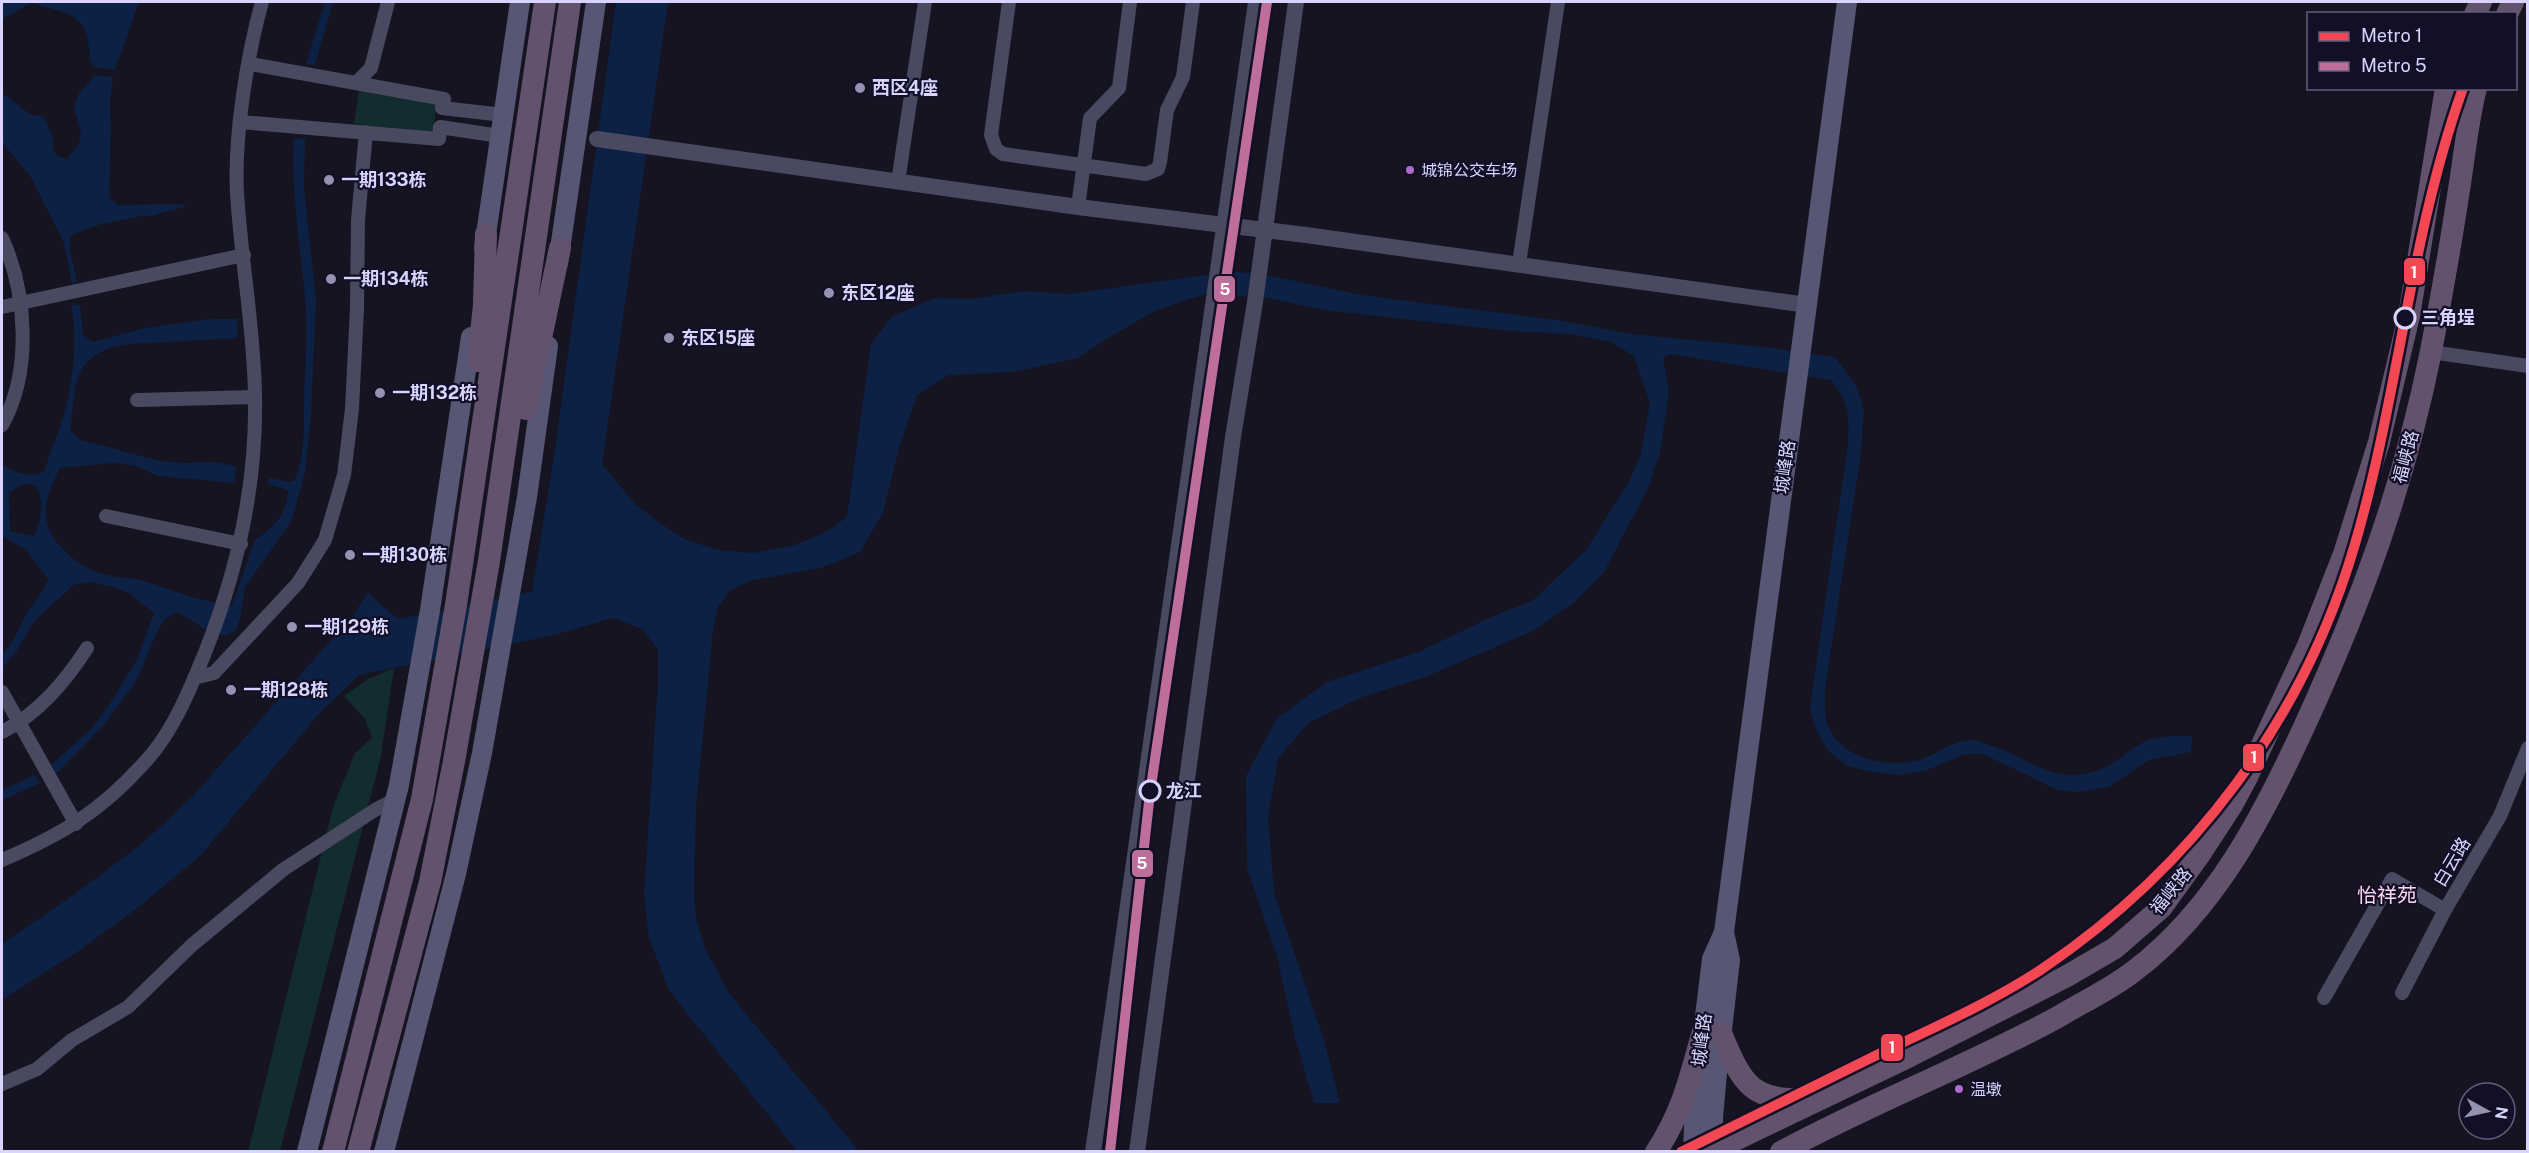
<svg xmlns="http://www.w3.org/2000/svg" width="2529" height="1153" viewBox="0 0 2529 1153" font-family="'Public Sans','Noto Sans SC',sans-serif">
	<rect width="100%" height="100%" fill="#161421"/>
	<path fill="#132c2d" d="M 359,90 L 437,103 L 433,132 L 354,124 Z
		M 394,668 L 381,756 L 280,1151 L 248,1152 L 333,807 L 355,753 L 372,738 L 365,719 L 344,696 L 368,679 Z"/>
	<path fill="#0d2144" fill-rule="evenodd" d="M 2,2 L 139,2 L 115,70 L 96,67 L 90,61 C 89,12 71,15 31,3 L 2,19 Z
		M 325,2 L 333,2 L 315,65 L 306,64 Z
		M 616,2 L 668,2 L 602,464 L 635,504 L 657,521 L 686,540 L 719,550 L 753,553 L 795,545 L 828,531 L 847,517 L 871,344 L 891,317 L 934,298 L 973,299 L 1023,291 L 1068,294 L 1214,274 L 1237,272 L 1262,274 L 1361,295 L 1557,320 L 1632,334 L 1764,347 L 1835,357 L 1857,387 L 1864,411 L 1861,453 L 1825,689 C 1825,702 1823,718 1830,730 C 1846,760 1888,768 1919,760 C 1936,755 1952,741 1970,740 C 1977,740 1986,744 1992,746 C 2019,754 2048,778 2078,775 C 2113,771 2119,754 2146,741 C 2160,735 2177,736 2192,736 L 2191,752 L 2149,760 L 2109,787 L 2080,792 L 2058,790 L 1983,754 L 1965,754 L 1925,771 L 1900,775 L 1871,772 L 1846,765 L 1829,752 L 1816,730 L 1810,708 L 1848,444 C 1849,414 1850,405 1831,380 L 1669,354 L 1663,359 L 1669,392 L 1660,452 L 1649,486 L 1604,572 L 1576,601 L 1533,631 L 1425,677 L 1362,697 L 1308,723 L 1278,759 L 1268,817 L 1274,893 L 1324,1040 L 1340,1103 L 1314,1103 L 1295,1038 L 1277,956 L 1247,868 L 1246,776 L 1277,718 L 1327,682 L 1421,651 L 1491,617 L 1532,601 L 1586,550 L 1628,483 L 1641,454 L 1650,403 L 1634,356 L 1611,342 L 1569,334 L 1512,331 L 1324,310 L 1264,297 L 1209,293 L 1183,301 L 1157,310 L 1113,335 L 1078,358 L 1013,372 L 949,375 L 917,395 L 900,445 L 883,513 L 860,552 L 821,568 L 753,580 L 730,590 L 718,607 L 713,630 L 696,806 L 694,890 L 696,918 L 705,948 L 728,992 L 859,1151 L 797,1151 L 681,1006 L 668,988 L 649,938 L 644,895 L 658,681 L 658,650 L 642,629 L 613,618 L 550,636 L 359,675 L 317,716 L 201,855 L 140,906 L 80,950 L 2,1000 L 2,944 L 79,891 L 144,842 L 193,796 L 354,614 L 368,592 L 382,606 L 399,619 L 532,592 L 554,457 Z
		M 95,75 L 113,77 L 110,101 L 111,129 L 109,197 L 117,205 L 176,204 L 188,206 L 152,216 L 141,216 L 98,225 L 71,235 L 69,246 L 77,282 L 72,284 L 63,240 L 30,176 L 2,142 L 2,93 L 30,114 L 44,117 L 53,138 L 53,151 L 59,157 L 67,159 L 79,143 L 81,132 L 74,108 L 78,95 Z
		M 294,138 L 305,139 L 304,188 L 316,300 L 311,415 L 305,473 L 291,522 L 245,587 L 240,619 L 236,630 L 226,636 L 203,628 L 177,612 L 165,619 L 157,632 L 136,682 L 104,725 L 56,774 L 51,765 L 91,729 L 109,705 L 137,659 L 154,613 L 129,593 L 109,586 L 91,582 L 75,584 L 35,620 L 16,652 L 2,668 L 2,655 C 14,643 18,628 27,613 C 35,599 42,596 48,579 L 26,550 L 2,536 L 2,465 C 15,472 29,478 44,472 C 50,452 59,432 64,414 C 73,384 78,336 71,306 L 80,304 L 83,335 L 93,342 L 145,328 L 209,319 L 237,319 L 238,338 C 215,339 192,341 169,342 C 139,344 103,340 83,367 C 72,384 74,411 70,431 L 81,440 L 160,461 L 187,463 L 215,462 L 236,466 L 235,483 L 158,476 L 136,466 L 114,463 L 60,468 C 42,504 37,525 68,554 C 77,562 87,569 99,573 C 113,578 130,577 144,581 C 173,590 203,603 232,605 L 255,539 C 273,530 288,512 288,490 L 268,484 L 269,478 L 289,482 L 295,480 C 305,456 304,425 304,399 C 305,365 308,331 305,298 C 300,244 291,192 294,138 ZM 29,484 L 37,487 C 44,501 42,523 33,536 L 10,531 L 9,493 L 19,486 Z
		M 35,775 L 40,783 L 2,800 L 2,790 Z"/>
	<g fill="none" stroke-linecap="round" stroke-linejoin="round">
		<path stroke="#4a4962" stroke-width="14" d="M 1009,2 L 991,135 L 996,149 L 1003,154 L 1146,174 L 1158,169 L 1160,162 L 1167,110 L 1183,77 L 1193,2
			M 250,64 L 444,99 L 442,108 L 503,115
			M 356,83 L 371,68 L 388,2
			M 241,122 L 439,139 L 440,127 L 500,136
			M 898,182 L 925,2
			M 1078,207 L 1090,118 L 1119,88 L 1130,2
			M 2,238 C 27,293 32,372 2,425
			M 1519,264 L 1558,2
			M 2,307 L 244,255
			M 2431,352 L 2528,366
			M 137,400 L 255,397
			M 106,516 L 241,544
			M 194,678 L 214,673 L 298,583 L 325,540 L 344,475 L 352,409 L 357,308 L 358,220 L 366,132
			M 2,692 L 76,824
			M 2,732 C 39,713 65,682 87,648
			M 2,860 C 61,835 100,812 144,763 C 168,738 184,703 197,672 C 235,583 257,492 255,395 C 254,327 241,260 237,193 C 234,137 247,56 262,2
			M 2402,993 L 2445,910 L 2500,816 L 2528,748
			M 2324,998 L 2392,879 L 2445,910
			M 2,1084 L 37,1069 L 72,1040 L 128,1007 L 192,945 L 284,869 L 375,810 L 396,799"/>
		<path stroke="#4a4962" stroke-width="16" d="M 597,139 L 1078,207 L 1306,235 L 1807,305
			M 1093,1152 L 1256,2
			M 1137,1152 L 1233,437 L 1255,302 L 1296,2"/>
		<path stroke="#575674" stroke-width="20" d="M 484,248 L 520,2
			M 558,263 L 596,2
			M 307,1152 L 399,785 L 430,610 L 471,337
			M 384,1152 L 456,874 L 482,753 L 527,497 L 548,346
			M 1693,1152 L 1695,1098 L 1712,959 L 1724,932 L 1847,2
			M 1714,1152 L 1713,1117 L 1717,1073 L 1730,960 L 1724,932"/>
		<path stroke="#62526e" stroke-width="22" d="M 2475,14 L 2481,2
			M 2507,14 L 2513,2
			M 478,361 L 484,305 L 486,234
			M 526,409 L 560,248
			M 1721,1033 C 1743,1086 1751,1102 1813,1099
			M 333,1152 L 422,799 L 456,605 L 545,2
			M 358,1152 L 430,882 L 454,761 L 489,561 L 570,2
			M 1656,1152 C 1683,1111 1690,1077 1703,1031
			M 1710,1152 L 1908,1057 L 2067,976 L 2115,948 L 2161,908 L 2200,854 L 2232,805 L 2247,777 L 2307,648 L 2344,554 L 2379,442 L 2409,316 L 2446,88
			M 1781,1152 C 1871,1103 1968,1066 2058,1017 C 2083,1002 2111,989 2134,971 C 2215,910 2263,816 2304,727 C 2361,603 2404,486 2431,351 C 2441,300 2450,248 2458,196 C 2464,161 2467,123 2476,88"/>
		<defs>
			<path id="metro-1" d="M 1681,1152 C 1751,1117 1821,1083 1891,1048 C 1942,1024 1995,1000 2042,969 C 2193,867 2304,719 2355,544 C 2399,394 2410,236 2463,88"/>
			<path id="metro-2" d="M 1110,1152 L 1150,793 L 1267,2"/>
		</defs>
		<use href="#metro-1" stroke="#130f26" stroke-width="15"/>
		<use href="#metro-2" stroke="#130f26" stroke-width="15"/>
		<use href="#metro-1" stroke="#f34753" stroke-width="10"/>
		<use href="#metro-2" stroke="#bd6e9a" stroke-width="10"/>
	</g>
	<g fill="#9591b1" stroke="#130f26" stroke-width="2">
		<circle cx="860" cy="88" r="6"/>
		<circle cx="329" cy="180" r="6"/>
		<circle cx="331" cy="279" r="6"/>
		<circle cx="829" cy="293" r="6"/>
		<circle cx="669" cy="338" r="6"/>
		<circle cx="380" cy="393" r="6"/>
		<circle cx="350" cy="555" r="6"/>
		<circle cx="292" cy="627" r="6"/>
		<circle cx="231" cy="690" r="6"/>
	</g>
	<g fill="#b06ccc" stroke="#130f26" stroke-width="2">
		<circle cx="1410" cy="170" r="5"/>
		<circle cx="1959" cy="1089" r="5"/>
	</g>
	<g fill="#130f26" stroke="#d9d4ff" stroke-width="3">
		<circle cx="2405" cy="318" r="10"/>
		<circle cx="1150" cy="791" r="10"/>
	</g>
	<g text-anchor="middle" stroke-width="4.5" stroke-linejoin="round" paint-order="stroke">
		<g font-size="16" fill="#d9d4ff" stroke="#130f26" text-anchor="start">
			<text x="1421" y="176">城锦公交车场</text>
			<text x="1970" y="1095">温墩</text>
		</g>
		<g font-size="18" font-weight="bold" fill="#d9d4ff" stroke="#130f26" text-anchor="start">
			<text x="872" y="94">西区4座</text>
			<text x="341" y="186">一期133栋</text>
			<text x="343" y="285">一期134栋</text>
			<text x="841" y="299">东区12座</text>
			<text x="681" y="344">东区15座</text>
			<text x="392" y="399">一期132栋</text>
			<text x="362" y="561">一期130栋</text>
			<text x="304" y="633">一期129栋</text>
			<text x="243" y="696">一期128栋</text>
		</g>
		<g font-size="18" font-weight="bold" fill="#d9d4ff" stroke="#130f26" text-anchor="start">
			<text x="2421" y="324">三角埕</text>
			<text x="1166" y="797">龙江</text>
		</g>
		<g font-size="18" fill="#d9d4ff" stroke="#130f26">
			<text transform="translate(2406 457) rotate(-75)" y="6">福峡路</text>
			<text transform="translate(1785 467) rotate(-82)" y="6">城峰路</text>
			<text transform="translate(2452 862) rotate(-59)" y="6">白云路</text>
			<text transform="translate(2171 891) rotate(-51)" y="6">福峡路</text>
			<text transform="translate(1702 1040) rotate(-83)" y="6">城峰路</text>
		</g>
		<g font-size="20" fill="#ffd6f0" stroke="#130f26">
			<text x="2387" y="902">怡祥苑</text>
		</g>
	</g>
	<g stroke="#130f26" stroke-width="2">
		<rect x="2403" y="257" width="23" height="29" rx="6" fill="#f34753"/>
		<rect x="1213" y="275" width="23" height="28" rx="6" fill="#bd6e9a"/>
		<rect x="2242" y="743" width="23" height="29" rx="6" fill="#f34753"/>
		<rect x="1131" y="849" width="23" height="29" rx="6" fill="#bd6e9a"/>
		<rect x="1880" y="1033" width="24" height="29" rx="6" fill="#f34753"/>
	</g>
	<g font-size="16" text-anchor="middle" font-weight="bold" fill="#fff">
		<text x="2414" y="278">1</text>
		<text x="1225" y="295">5</text>
		<text x="2254" y="763">1</text>
		<text x="1142" y="869">5</text>
		<text x="1892" y="1053">1</text>
	</g>
	<rect width="2529" height="1153" fill="none" stroke="#d9d4ff" stroke-width="6"/>
	<rect x="2307" y="12" width="210" height="78" fill="#130f26" stroke="#625e7d" stroke-width="1.5"/>
	<rect x="2319" y="32" width="30" height="9" fill="#f34753" stroke="#625e7d" stroke-width="1.5"/>
	<text x="2361" y="42" font-size="18" fill="#d9d4ff">Metro 1</text>
	<rect x="2319" y="62" width="30" height="9" fill="#bd6e9a" stroke="#625e7d" stroke-width="1.5"/>
	<text x="2361" y="72" font-size="18" fill="#d9d4ff">Metro 5</text>
	<g transform="translate(2487 1111) rotate(98)"><circle r="28" fill="#130f26" stroke="#625e7d" stroke-width="1.5"/>
	<path d="M0-4.5L10 22L0 15L-10 22Z" fill="#9591b1"/>
	<text y="-9" font-size="16" font-weight="bold" text-anchor="middle" fill="#d9d4ff">N</text>
	</g>
</svg>
